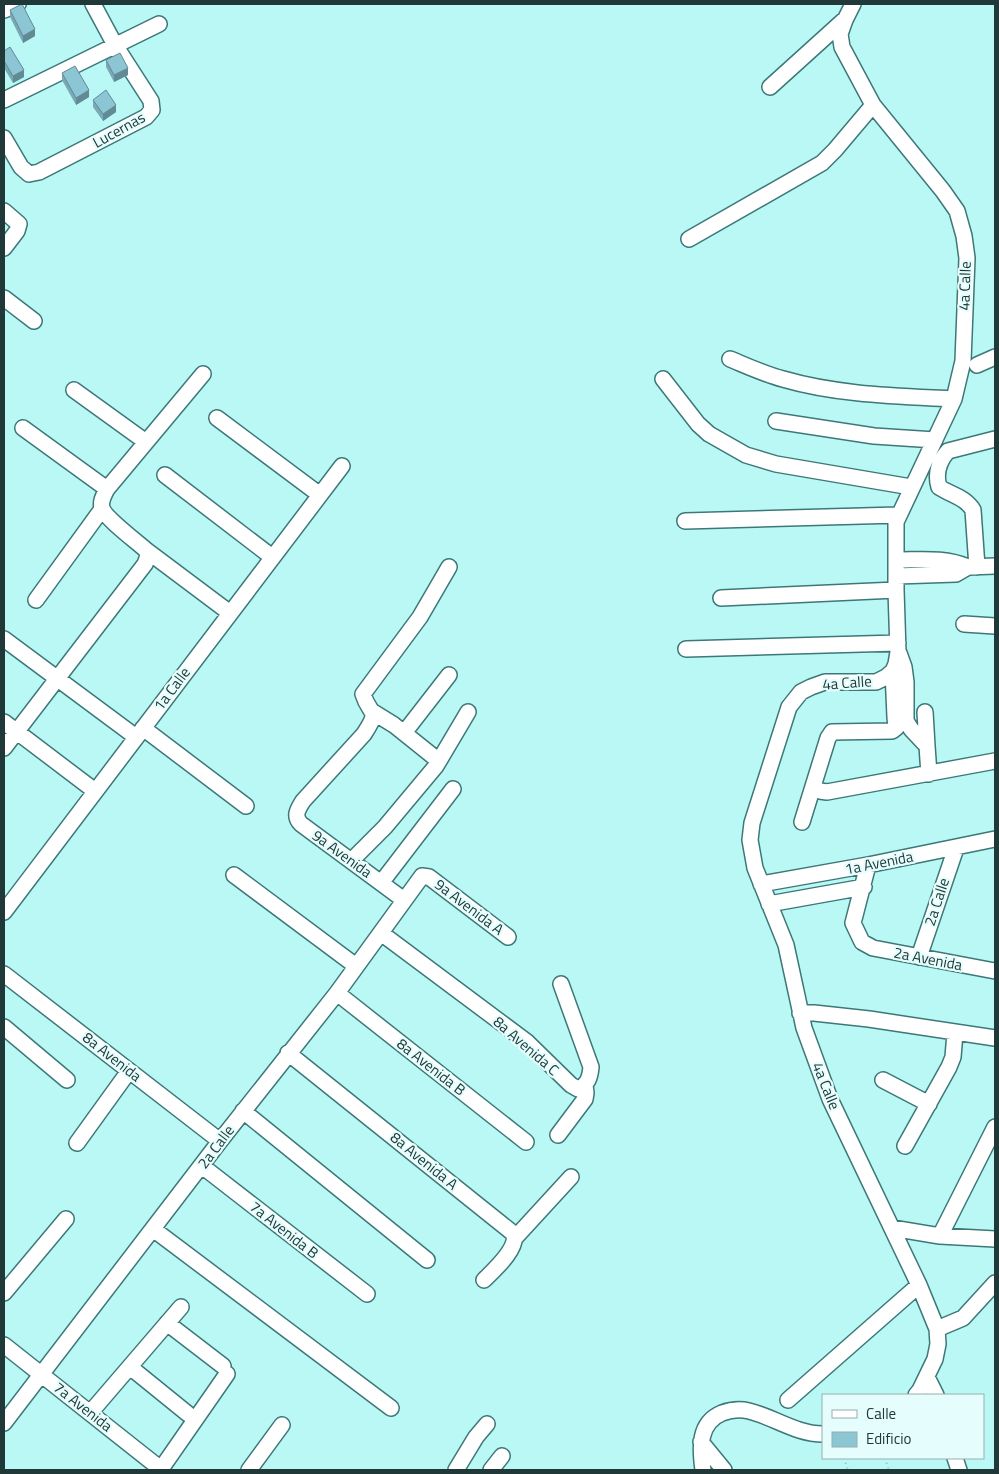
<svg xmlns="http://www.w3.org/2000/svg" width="999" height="1474" viewBox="0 0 999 1474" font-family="'Titillium Web',sans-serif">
	<rect width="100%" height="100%" fill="#baf8f6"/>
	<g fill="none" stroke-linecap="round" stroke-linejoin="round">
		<defs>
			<path id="minor" d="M 853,4 L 845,20 L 840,34 L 842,47 L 873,105 L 943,191 L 957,211 L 964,236 L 967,258 L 963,361 L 954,399 L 896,522 L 896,590 L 898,652 L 896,664 L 893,671 L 886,677 L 876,682 L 825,682 L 811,687 L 801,692 L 789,707 L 752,823 L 750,840 L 755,868 L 786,945 L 804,1028 L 830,1099 L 919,1285 L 937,1329 L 938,1344 L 935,1359 L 920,1390 L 916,1395
				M 4,10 L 18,4
				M 770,87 L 843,21
				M 4,100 L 159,24
				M 4,138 L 21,167 L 29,174 L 39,172 L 146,117 L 152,110 L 151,101 L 115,45 L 93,4
				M 4,211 L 19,224 L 17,231 L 4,248
				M 689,239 L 822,163 L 835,150 L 873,105
				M 4,298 L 34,321
				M 730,359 C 747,366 764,374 783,379 C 838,395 897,396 954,399
				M 977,365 L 995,357
				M 663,379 L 698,424 L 709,434 L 746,455 L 776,464 L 911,487
				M 74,390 L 146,442
				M 217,418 L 320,495
				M 776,421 L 874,436 L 935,440
				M 23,428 L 107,489
				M 165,475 L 272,557
				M 685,521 L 898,515
				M 146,550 L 230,613
				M 897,560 C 921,560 945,557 968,567
				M 977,567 L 973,510 C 965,497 951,495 939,487 C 935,474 939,461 948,451 L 995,439
				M 897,576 L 956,574 L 968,567 L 995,566
				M 721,598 L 896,590
				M 36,600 L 102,509
				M 964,624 L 995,626
				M 4,639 L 136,737
				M 686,649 L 898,643
				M 899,653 L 904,667 L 906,682 L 906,721 L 911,729 L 927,746 L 929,774
				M 893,671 L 895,717
				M 373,712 L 394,725 L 439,761
				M 925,712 L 927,746
				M 4,722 L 95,791
				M 143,728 L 246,806
				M 404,733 L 449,675
				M 4,748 L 145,564 L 148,556 L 146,550 C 136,541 105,518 102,508 C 100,501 104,495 107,489 L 203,374
				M 813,787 L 820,791 L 827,792 L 995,761
				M 802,822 L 828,738 L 832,732 L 892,731 L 896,728 L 895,717 L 906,716
				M 352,860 L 385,827 L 436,766 L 468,712
				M 868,865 L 853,923 L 862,942 L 873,948 L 995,971
				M 234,875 L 356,966
				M 381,883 L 453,789
				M 761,884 L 868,865 L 995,839
				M 404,900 L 301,824 C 293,816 298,809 303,801 L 364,734 C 381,708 370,717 363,694 L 420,617 L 449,567
				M 769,904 L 864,887
				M 4,912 L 342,466
				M 381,933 L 527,1042 L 571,1085 L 578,1089 C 588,1085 590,1077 591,1067 L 561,984
				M 919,957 L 956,848
				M 4,974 L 220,1141
				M 337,993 L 526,1142
				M 800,1013 L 814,1013 L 869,1019 L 995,1038
				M 4,1027 L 67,1080
				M 288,1053 L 514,1234 C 518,1249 494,1270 484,1280
				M 883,1080 L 929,1104
				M 243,1111 L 427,1260
				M 558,1135 L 585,1099 L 586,1093 L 585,1085
				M 77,1143 L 129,1071
				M 905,1146 L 949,1067 L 953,1057 L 955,1033
				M 202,1166 L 367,1294
				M 892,1228 L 940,1236 L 995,1239
				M 153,1229 L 391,1408
				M 940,1236 L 995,1127
				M 515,1238 L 571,1177
				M 4,1293 L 66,1219
				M 167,1323 L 223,1366
				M 937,1329 L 963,1318 L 995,1283
				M 4,1345 L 162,1470
				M 130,1367 L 188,1414
				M 927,1377 L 936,1395
				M 788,1400 L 919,1285
				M 90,1413 L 181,1307
				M 4,1423 L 220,1141 L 337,993 L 422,876 L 429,877 L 508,937
				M 701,1442 L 724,1470
				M 955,1458 L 959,1470
				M 161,1469 L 227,1374
				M 249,1470 L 282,1425
				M 456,1470 L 476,1437 L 487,1424
				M 491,1470 L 502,1456
				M 703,1470 C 700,1448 698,1423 722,1413 C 730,1410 740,1409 749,1411 C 774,1417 796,1434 823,1434"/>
		</defs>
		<use href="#minor" stroke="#3c7877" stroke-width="18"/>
		<path stroke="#8abcbb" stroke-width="2" stroke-dasharray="1 4" stroke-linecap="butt" d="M 844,1458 L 848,1470
			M 885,1458 L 889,1470"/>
		<use href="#minor" stroke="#fff" stroke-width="15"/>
	</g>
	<path fill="#78a9b5" d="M 10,10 L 35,36 L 23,43 L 10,17 Z
		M 4,51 L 24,77 L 13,83 L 4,68 Z
		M 106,60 L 128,75 L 114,82 L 106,67 Z
		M 62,73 L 89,97 L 76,105 L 62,80 Z
		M 93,100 L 116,112 L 103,121 L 93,107 Z"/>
	<path fill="#628a94" d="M 35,29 L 35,36 L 23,43 L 23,36 Z
		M 128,68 L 128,75 L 114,82 L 114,75 Z
		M 24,70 L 24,77 L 13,83 L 13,76 Z
		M 89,90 L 89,97 L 76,105 L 76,98 Z
		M 116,105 L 116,112 L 103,121 L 103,114 Z"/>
	<path fill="#8cc5d3" stroke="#628a94" d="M 22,4 L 35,29 L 23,36 L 10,10 Z
		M 10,47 L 24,70 L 13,76 L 4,61 L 4,51 Z
		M 120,53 L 128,68 L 114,75 L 106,60 Z
		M 75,66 L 89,90 L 76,98 L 62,73 Z
		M 106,90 L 116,105 L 103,114 L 93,100 Z"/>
	<g text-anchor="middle" stroke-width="4.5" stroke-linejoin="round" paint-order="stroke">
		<g font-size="15" fill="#203938" stroke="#e5fdfc">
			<text transform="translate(119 130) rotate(-29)" y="5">Lucernas</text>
			<text transform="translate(965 286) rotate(-88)" y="5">4a Calle</text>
			<text transform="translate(847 683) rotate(-4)" y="5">4a Calle</text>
			<text transform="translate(172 689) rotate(-53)" y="5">1a Calle</text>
			<text transform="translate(342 854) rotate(36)" y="5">9a Avenida</text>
			<text transform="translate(879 863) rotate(-11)" y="5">1a Avenida</text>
			<text transform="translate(937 902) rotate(-72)" y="5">2a Calle</text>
			<text transform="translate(469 907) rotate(37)" y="5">9a Avenida A</text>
			<text transform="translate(928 959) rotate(11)" y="5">2a Avenida</text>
			<text transform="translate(526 1046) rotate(41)" y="5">8a Avenida C</text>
			<text transform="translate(112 1057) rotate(38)" y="5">8a Avenida</text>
			<text transform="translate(431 1067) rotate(38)" y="5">8a Avenida B</text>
			<text transform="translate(826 1086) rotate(68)" y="5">4a Calle</text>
			<text transform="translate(216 1147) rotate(-53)" y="5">2a Calle</text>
			<text transform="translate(424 1161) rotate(39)" y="5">8a Avenida A</text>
			<text transform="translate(284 1230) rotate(38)" y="5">7a Avenida B</text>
			<text transform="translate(83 1407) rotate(38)" y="5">7a Avenida</text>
		</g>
	</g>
	<rect width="999" height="1474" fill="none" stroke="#203938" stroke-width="10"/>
	<rect x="822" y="1394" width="162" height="65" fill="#e5fdfc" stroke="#96afae"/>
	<rect x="832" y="1410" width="25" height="8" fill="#ffffff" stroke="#96afae"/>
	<text x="866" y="1419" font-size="15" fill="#203938">Calle</text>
	<rect x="832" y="1432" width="25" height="15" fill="#8cc5d3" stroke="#96afae"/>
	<text x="866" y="1444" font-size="15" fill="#203938">Edificio</text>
</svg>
